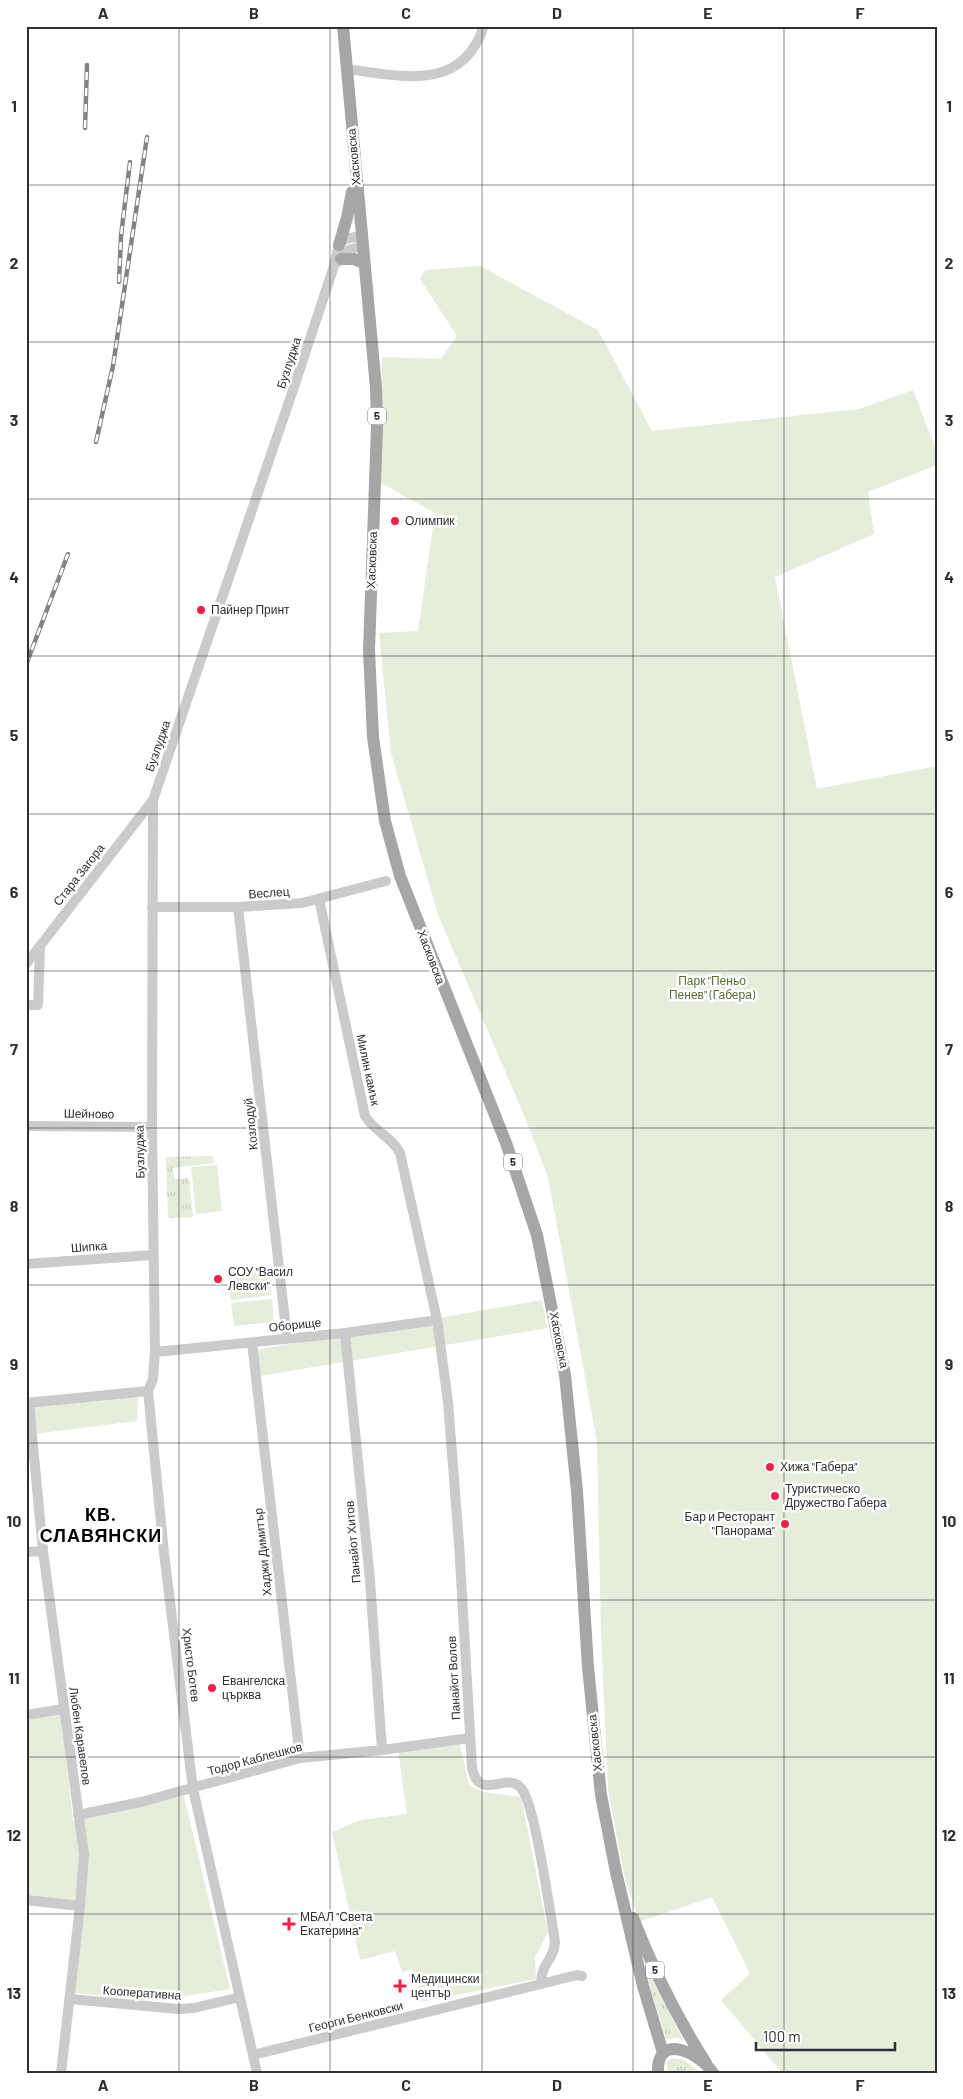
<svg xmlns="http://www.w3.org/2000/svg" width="963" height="2099" viewBox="0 0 963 2099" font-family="Barlow,sans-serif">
	<defs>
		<pattern id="grass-tufts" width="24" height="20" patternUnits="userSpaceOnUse" patternTransform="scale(1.25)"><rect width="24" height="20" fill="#e6edda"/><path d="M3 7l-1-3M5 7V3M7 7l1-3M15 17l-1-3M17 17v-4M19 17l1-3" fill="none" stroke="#c6ccbb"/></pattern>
	</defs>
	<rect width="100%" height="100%" fill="#fff"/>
	<path fill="url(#grass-tufts)" d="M 212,1156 L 215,1163 L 172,1168 L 175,1179 L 189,1178 L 193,1217 L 168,1218 L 166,1157 Z
		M 640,1954 L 683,2040 L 678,2038 L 666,2039 Z
		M 671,2058 L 684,2060 L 701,2073 L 668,2073 L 667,2062 Z"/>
	<path fill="#e6edda" d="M 480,266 L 598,330 L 652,431 L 859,409 L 913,390 L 937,452 L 937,465 L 868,492 L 874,534 L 775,577 L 817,789 L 937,766 L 937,2073 L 782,2073 L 721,2000 L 750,1974 L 712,1897 L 639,1922 L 625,1879 L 608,1790 L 601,1633 L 597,1442 L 548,1177 L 526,1120 L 438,915 L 391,753 L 379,633 L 418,631 L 435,513 L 381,483 L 379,462 L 382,357 L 441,359 L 457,336 L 420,279 L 425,270 Z
		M 217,1165 L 222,1211 L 196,1214 L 191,1167 Z
		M 269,1272 L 271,1295 L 231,1300 L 228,1276 Z
		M 272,1299 L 274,1322 L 234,1326 L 231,1303 Z
		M 542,1300 L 547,1328 L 259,1376 L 256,1350 Z
		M 138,1392 L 137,1421 L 26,1435 L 26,1403 Z
		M 61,1715 L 73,1821 L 184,1796 L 230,1989 L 173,1998 L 117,1997 L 74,1993 L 85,1905 L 26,1896 L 26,1720 Z
		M 459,1740 L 469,1785 L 483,1792 L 521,1797 L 548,1932 L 535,1958 L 536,1979 L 421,2002 L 412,1969 L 402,1972 L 395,1951 L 360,1960 L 332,1832 L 361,1820 L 407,1814 L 398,1749 Z"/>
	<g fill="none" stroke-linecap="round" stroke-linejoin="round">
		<path stroke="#cbcbcb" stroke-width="10" d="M 346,69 C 401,76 462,93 484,26
			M 338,262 L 349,250 L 362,246
			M 319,899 L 365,1116 C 374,1131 392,1137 400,1153 L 437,1320 L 448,1402 L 459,1543 L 472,1768 C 480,1805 509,1767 523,1791 C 529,1801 531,1813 534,1824 C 543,1863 549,1903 555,1942 C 554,1961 541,1962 541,1984
			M 152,907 L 238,907 L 302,903 L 386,881
			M 238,907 L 287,1338
			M 26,964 L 153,800
			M 26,1005 L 38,1005 L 40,947
			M 26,1126 L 152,1127
			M 26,1264 L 153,1255
			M 345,1333 L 370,1580 L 382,1750
			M 252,1343 L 300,1758
			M 155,1352 L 345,1333 L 437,1320
			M 26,1403 L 148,1391
			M 29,1403 L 43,1551 L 84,1854 L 80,1906 L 61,2073
			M 26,1552 L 43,1551
			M 26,1715 L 64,1709
			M 78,1815 L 141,1802 L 300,1758 L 382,1750 L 470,1738
			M 26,1900 L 80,1906
			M 70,1999 L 178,2009 L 194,2008 L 240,1997
			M 253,2055 L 577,1975 L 582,1976
			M 257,2073 L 193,1789 L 164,1553 L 148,1391 L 153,1379 L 155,1352 L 152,1127 L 153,800 L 294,387 L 333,269 L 339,245 L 345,239 L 361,236"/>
		<path stroke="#a6a6a6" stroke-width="12" d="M 343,26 L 376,388 L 377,427 L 369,650 L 373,737 L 385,821 L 400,876 L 506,1143 L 537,1235 L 565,1375 L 577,1491 L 588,1667 L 601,1795 L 616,1872 L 643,1986 L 663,2053
			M 339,245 L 347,218 L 352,192
			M 341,259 L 354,259 L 363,263
			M 633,1918 C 653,1969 677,2018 706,2063
			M 658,2073 C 656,2031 700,2053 713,2073"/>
		<defs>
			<path id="rail" d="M 85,128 L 87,65
				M 119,282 L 121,236 L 130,162
				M 96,442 L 113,366 L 147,137
				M 26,665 L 68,554"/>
		</defs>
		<use href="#rail" stroke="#838383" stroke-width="4.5"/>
		<use href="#rail" stroke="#fff" stroke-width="2.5" stroke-dasharray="8" stroke-linecap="butt"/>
	</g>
	<path fill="none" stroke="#2e2e2e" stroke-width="1" stroke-opacity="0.55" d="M 179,26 L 179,2073M 330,26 L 330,2073M 482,26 L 482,2073M 633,26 L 633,2073M 784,26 L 784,2073M 26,185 L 937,185M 26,342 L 937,342M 26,499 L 937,499M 26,656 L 937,656M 26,814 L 937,814M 26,971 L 937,971M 26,1128 L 937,1128M 26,1285 L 937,1285M 26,1443 L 937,1443M 26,1600 L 937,1600M 26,1757 L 937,1757M 26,1914 L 937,1914"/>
	<g fill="#f61f49" stroke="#fff" stroke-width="2">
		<circle cx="395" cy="521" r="5"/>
		<circle cx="201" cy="610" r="5"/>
		<circle cx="218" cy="1279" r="5"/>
		<circle cx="770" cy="1467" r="5"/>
		<circle cx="775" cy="1496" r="5"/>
		<circle cx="785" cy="1524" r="5"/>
		<circle cx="212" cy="1688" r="5"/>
		<path d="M286.5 1916.5h5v5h5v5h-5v5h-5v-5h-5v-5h5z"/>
		<path d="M397.5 1978.5h5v5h5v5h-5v5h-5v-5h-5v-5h5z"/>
	</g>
	<g text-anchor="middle" stroke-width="5" stroke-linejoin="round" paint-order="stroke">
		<g fill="#fff" stroke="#6d6d6d" stroke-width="1">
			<rect x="368" y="407.5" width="18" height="17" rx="4"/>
			<rect x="504" y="1153.5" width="18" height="17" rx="4"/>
			<rect x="646" y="1961.5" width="18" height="17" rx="4"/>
		</g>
		<g font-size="11" font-weight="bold" fill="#2e2e2e">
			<text x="377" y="420">5</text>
			<text x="513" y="1166">5</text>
			<text x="655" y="1974">5</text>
		</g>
		<g font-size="12" fill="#2e2e2e" stroke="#fff">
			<text transform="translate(354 157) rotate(-95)" y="4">Хасковска</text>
			<text transform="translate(289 363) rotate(-72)" y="4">Бузлуджа</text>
			<text transform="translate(372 560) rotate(-88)" y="4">Хасковска</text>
			<text transform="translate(158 746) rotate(-71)" y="4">Бузлуджа</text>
			<text transform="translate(79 875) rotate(-52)" y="4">Стара Загора</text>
			<text transform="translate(269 893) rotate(-4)" y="4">Веслец</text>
			<text transform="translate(431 957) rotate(69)" y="4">Хасковска</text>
			<text transform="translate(368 1070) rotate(78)" y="4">Милин камък</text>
			<text transform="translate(89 1114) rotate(1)" y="4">Шейново</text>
			<text transform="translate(251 1124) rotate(-96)" y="4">Козлодуй</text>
			<text transform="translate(140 1152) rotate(-91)" y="4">Бузлуджа</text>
			<text transform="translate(89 1247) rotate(-4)" y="4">Шипка</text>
			<text transform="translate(295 1325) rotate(-6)" y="4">Оборище</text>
			<text transform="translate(559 1340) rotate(79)" y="4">Хасковска</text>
			<text transform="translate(353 1542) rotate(-95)" y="4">Панайот Хитов</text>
			<text transform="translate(263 1552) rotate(-96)" y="4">Хаджи Димитър</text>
			<text transform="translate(191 1665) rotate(83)" y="4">Христо Ботев</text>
			<text transform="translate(454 1678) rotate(-93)" y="4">Панайот Волов</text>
			<text transform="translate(80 1736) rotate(82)" y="4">Любен Каравелов</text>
			<text transform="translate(595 1743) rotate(-96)" y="4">Хасковска</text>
			<text transform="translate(255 1759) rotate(-15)" y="4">Тодор Каблешков</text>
			<text transform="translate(142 1993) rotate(4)" y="4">Кооперативна</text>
			<text transform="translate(356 2017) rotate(-14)" y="4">Георги Бенковски</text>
		</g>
		<g font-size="12" fill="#2e2e2e" stroke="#fff" text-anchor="start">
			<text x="405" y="525">Олимпик</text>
			<text x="211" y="614">Пайнер Принт</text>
			<text x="228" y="1276">СОУ "Васил<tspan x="228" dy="14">Левски"</tspan></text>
			<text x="780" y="1471">Хижа "Габера"</text>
			<text x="785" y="1493">Туристическо<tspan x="785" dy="14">Дружество Габера</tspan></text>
			<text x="775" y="1521" text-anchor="end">Бар и Ресторант<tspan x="775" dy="14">"Панорама"</tspan></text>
			<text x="222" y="1685">Евангелска<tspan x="222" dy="14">църква</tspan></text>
			<text x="300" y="1921">МБАЛ "Света<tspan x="300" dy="14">Екатерина"</tspan></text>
			<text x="411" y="1983">Медицински<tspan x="411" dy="14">център</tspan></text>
		</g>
		<g font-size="12" fill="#576e37" stroke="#fff">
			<text x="712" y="985">Парк "Пеньо<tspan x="712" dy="14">Пенев" (Габера)</tspan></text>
		</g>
		<g font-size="18" font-weight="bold" letter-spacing="1" fill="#000" stroke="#fff">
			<text x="101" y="1521">КВ.<tspan x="101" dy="21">СЛАВЯНСКИ</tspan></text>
		</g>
	</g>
	<rect width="963" height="2099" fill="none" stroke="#ffffff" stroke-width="55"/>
	<path d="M756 2042v8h139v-8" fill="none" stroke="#2e2e2e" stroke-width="2.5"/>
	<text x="763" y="2042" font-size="15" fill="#2e2e2e" stroke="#ffffff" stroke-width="4" paint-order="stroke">100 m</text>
	<rect x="28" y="28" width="908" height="2044" fill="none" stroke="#2e2e2e" stroke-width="2"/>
	<g font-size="16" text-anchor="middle" font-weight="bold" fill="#2e2e2e">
		<text x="103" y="19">A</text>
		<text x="254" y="19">B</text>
		<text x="406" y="19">C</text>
		<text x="557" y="19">D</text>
		<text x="708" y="19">E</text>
		<text x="860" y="19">F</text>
		<text x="14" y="112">1</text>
		<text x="949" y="112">1</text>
		<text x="14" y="269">2</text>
		<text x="949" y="269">2</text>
		<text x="14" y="426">3</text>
		<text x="949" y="426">3</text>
		<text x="14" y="583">4</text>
		<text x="949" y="583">4</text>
		<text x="14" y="741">5</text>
		<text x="949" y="741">5</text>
		<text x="14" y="898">6</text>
		<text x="949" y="898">6</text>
		<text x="14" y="1055">7</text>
		<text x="949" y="1055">7</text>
		<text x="14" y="1212">8</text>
		<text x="949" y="1212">8</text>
		<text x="14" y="1370">9</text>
		<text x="949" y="1370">9</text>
		<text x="14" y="1527">10</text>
		<text x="949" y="1527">10</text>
		<text x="14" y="1684">11</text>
		<text x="949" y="1684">11</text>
		<text x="14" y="1841">12</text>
		<text x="949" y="1841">12</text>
		<text x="14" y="1999">13</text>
		<text x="949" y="1999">13</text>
		<text x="103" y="2091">A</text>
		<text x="254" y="2091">B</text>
		<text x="406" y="2091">C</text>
		<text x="557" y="2091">D</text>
		<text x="708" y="2091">E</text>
		<text x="860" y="2091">F</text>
	</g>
</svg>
